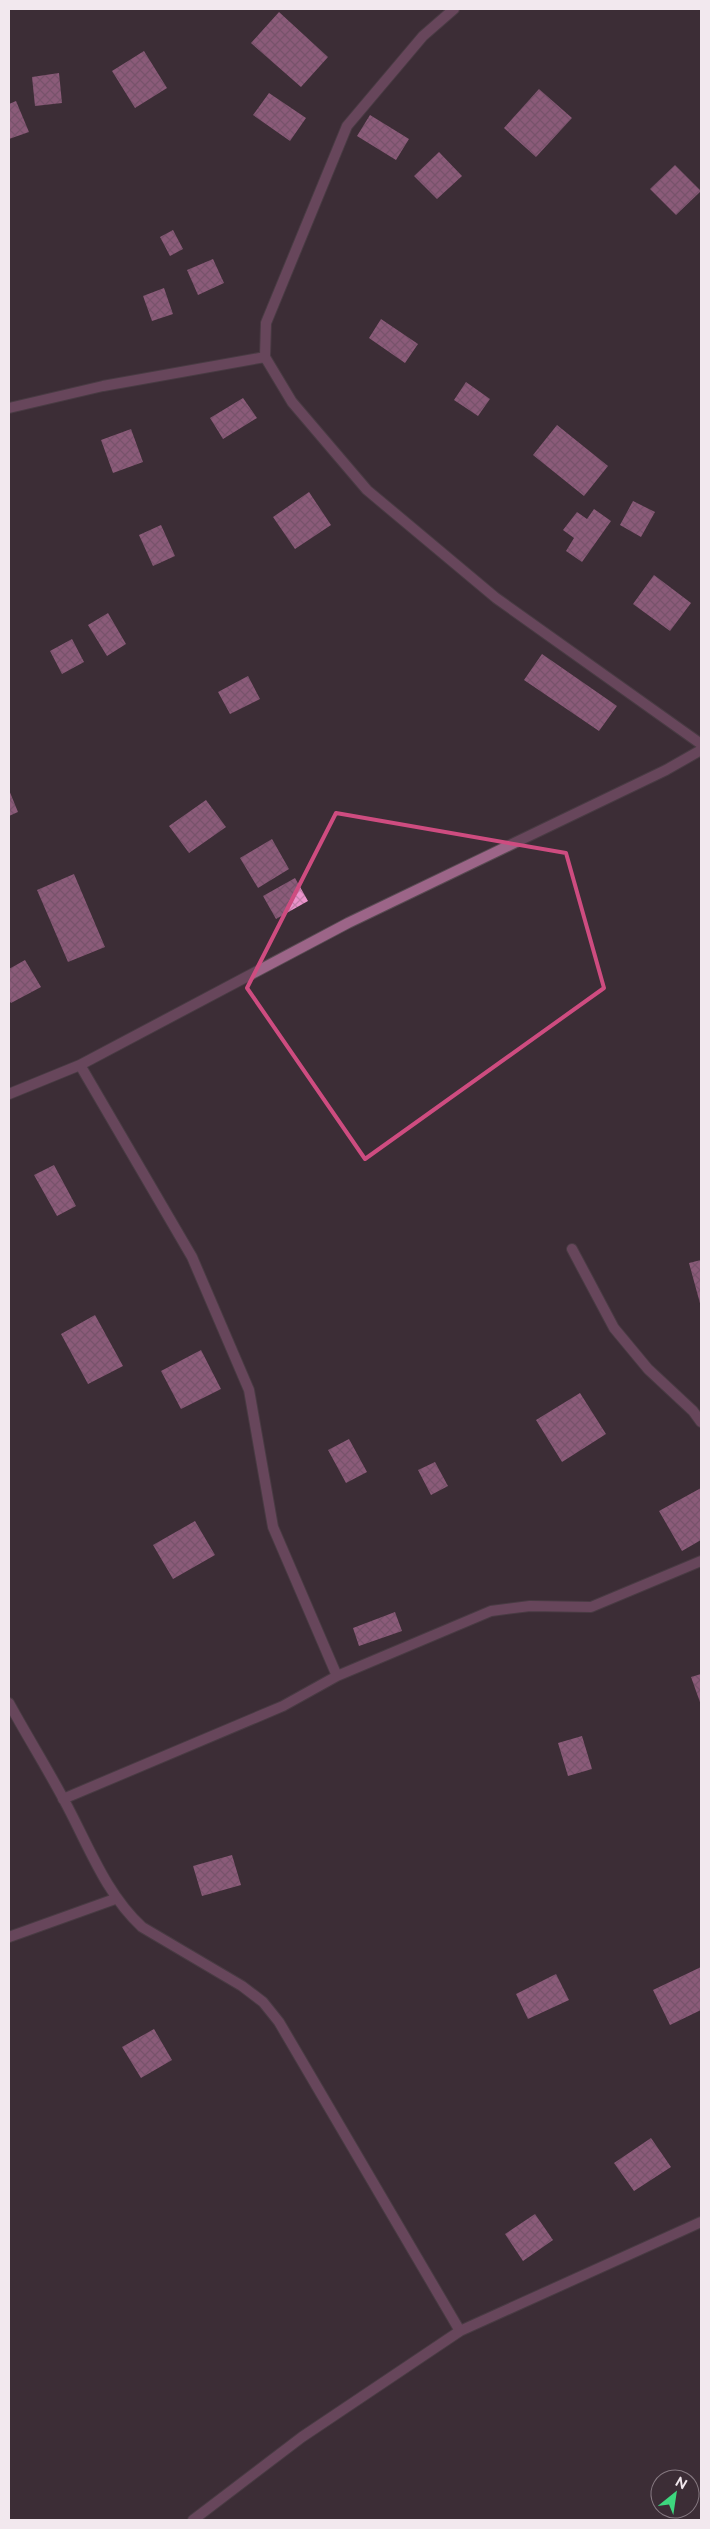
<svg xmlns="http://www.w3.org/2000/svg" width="710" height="2529" viewBox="0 0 710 2529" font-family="Raleway,sans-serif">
	<defs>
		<pattern id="building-cross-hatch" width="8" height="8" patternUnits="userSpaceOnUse" patternTransform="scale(1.25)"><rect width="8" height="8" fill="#eb93cb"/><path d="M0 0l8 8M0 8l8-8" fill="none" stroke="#c280aa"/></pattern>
	</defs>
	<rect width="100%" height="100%" fill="#3c2d36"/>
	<path fill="url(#building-cross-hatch)" d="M 279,12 L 328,57 L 301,87 L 251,43 Z
		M 144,51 L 167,88 L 135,108 L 112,71 Z
		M 59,73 L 62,103 L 35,106 L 32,77 Z
		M 539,89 L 572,118 L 536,157 L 504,128 Z
		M 269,93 L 306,118 L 290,141 L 253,115 Z
		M 16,101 L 29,132 L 9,139 L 9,104 Z
		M 370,115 L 409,139 L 396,160 L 357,136 Z
		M 439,152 L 462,176 L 437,199 L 414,176 Z
		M 675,165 L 701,191 L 676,215 L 650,189 Z
		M 173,230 L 183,249 L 170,256 L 160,237 Z
		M 213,259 L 224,283 L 198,295 L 187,270 Z
		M 164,288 L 173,314 L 152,321 L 143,296 Z
		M 381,319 L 418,344 L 405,363 L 369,338 Z
		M 466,382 L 490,399 L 478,416 L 454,400 Z
		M 243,398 L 257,418 L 223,439 L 210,418 Z
		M 557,425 L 608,466 L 584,496 L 533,455 Z
		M 131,429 L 143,462 L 113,473 L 101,440 Z
		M 309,492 L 331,525 L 295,549 L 273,517 Z
		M 633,501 L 655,512 L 641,537 L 620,525 Z
		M 594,509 L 611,521 L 582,562 L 566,551 L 574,538 L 563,530 L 577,512 L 587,519 Z
		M 161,525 L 175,556 L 153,566 L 139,535 Z
		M 654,575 L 691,603 L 670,631 L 633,604 Z
		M 108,613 L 126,644 L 107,656 L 88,625 Z
		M 72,639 L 84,662 L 62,674 L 50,651 Z
		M 542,654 L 617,706 L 599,731 L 524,680 Z
		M 248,676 L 260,699 L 230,714 L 218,692 Z
		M 9,790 L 18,812 L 9,816 Z
		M 206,800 L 226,827 L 189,853 L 169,826 Z
		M 272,839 L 289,869 L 258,888 L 240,858 Z
		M 74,874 L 105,947 L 68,962 L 37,890 Z
		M 295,878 L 308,901 L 276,919 L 263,896 Z
		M 25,960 L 41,987 L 11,1003 L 9,1000 L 9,969 Z
		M 54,1165 L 76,1206 L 57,1216 L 34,1175 Z
		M 701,1260 L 701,1307 L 689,1263 Z
		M 95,1315 L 123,1366 L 88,1384 L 61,1334 Z
		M 201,1350 L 221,1389 L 181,1409 L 161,1371 Z
		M 580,1393 L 606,1434 L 562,1462 L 536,1420 Z
		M 349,1439 L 367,1472 L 346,1483 L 328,1450 Z
		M 435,1462 L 448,1486 L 431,1495 L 418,1470 Z
		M 701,1488 L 701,1540 L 682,1551 L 659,1511 Z
		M 195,1521 L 215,1555 L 173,1579 L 153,1545 Z
		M 395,1612 L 402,1631 L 359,1646 L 353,1628 Z
		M 701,1674 L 701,1705 L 691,1677 Z
		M 582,1736 L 592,1769 L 568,1776 L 558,1743 Z
		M 232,1855 L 241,1885 L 202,1896 L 193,1866 Z
		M 701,1967 L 701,2010 L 670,2025 L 653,1990 Z
		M 556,1974 L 569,2000 L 528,2019 L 516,1994 Z
		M 154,2029 L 172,2060 L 141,2078 L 122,2047 Z
		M 651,2138 L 671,2167 L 634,2191 L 614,2163 Z
		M 535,2214 L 553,2240 L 523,2261 L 505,2234 Z"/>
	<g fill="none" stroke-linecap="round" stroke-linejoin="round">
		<defs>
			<path id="minor" d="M 454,9 L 423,36 L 347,126 L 266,323 L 265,357 L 292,402 L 367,490 L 496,598 L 701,744
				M 9,408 L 103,386 L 265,357
				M 80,1065 L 192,1257 L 249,1390 L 273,1527 L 337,1676
				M 9,1094 L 80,1065 L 348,923 L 666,770 L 701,750
				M 572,1249 L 614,1328 L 648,1369 L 693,1411 L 701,1422
				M 9,1703 C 27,1736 47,1768 64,1800 C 88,1844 105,1893 142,1927 L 242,1986 L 263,2002 L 279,2022 L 460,2331
				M 63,1799 L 283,1706 L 337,1676 L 491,1611 L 530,1606 L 591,1607 L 701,1561
				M 9,1937 L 115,1899
				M 193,2520 L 302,2437 L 460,2331 L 701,2222"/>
		</defs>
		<use href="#minor" stroke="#594b53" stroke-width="12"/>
		<use href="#minor" stroke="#9c6588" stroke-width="10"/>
	</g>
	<path d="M0 0H710V2529H0ZM 336,813 L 566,853 L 604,988 L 365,1159 L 247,988 Z" fill="#3c2d36" fill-opacity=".55" fill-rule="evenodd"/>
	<path fill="none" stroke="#ce4c80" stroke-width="4" stroke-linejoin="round" d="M 336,813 L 566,853 L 604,988 L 365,1159 L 247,988 Z"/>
	<rect width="710" height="2529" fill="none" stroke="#f2e8ee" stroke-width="20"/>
	<g transform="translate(675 2494) rotate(30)"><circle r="24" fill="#3c2d36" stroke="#857880"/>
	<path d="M0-4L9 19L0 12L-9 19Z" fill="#3dd77e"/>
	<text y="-8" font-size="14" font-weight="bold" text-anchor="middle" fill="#f2e8ee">N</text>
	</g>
</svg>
